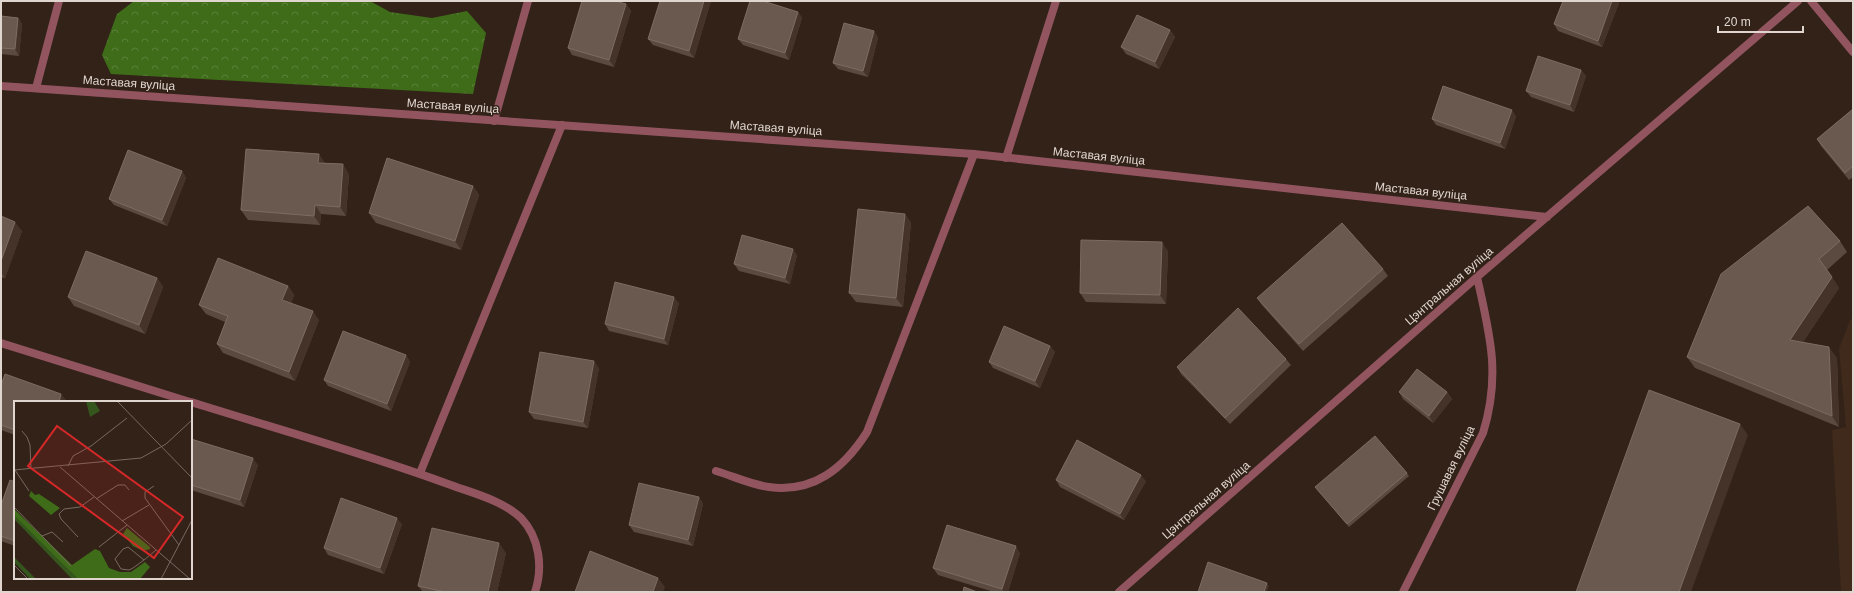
<svg xmlns="http://www.w3.org/2000/svg" width="1854" height="593" viewBox="0 0 1854 593" font-family="Helvetica,sans-serif">
	<defs>
		<pattern id="forest-crowns" width="20" height="18" patternUnits="userSpaceOnUse"><rect width="20" height="18" fill="#3e6c19"/><path d="M2 6a3 3 0 1 1 6 0M12 15a3 3 0 1 1 6 0" fill="none" stroke="#5a8039"/></pattern>
	</defs>
	<rect width="100%" height="100%" fill="#322218"/>
	<path fill="#402a1c" d="M 1853,318 L 1853,592 L 1841,592 L 1832,430 L 1846,427 L 1839,349 L 1850,320 Z"/>
	<path fill="url(#forest-crowns)" d="M 134,1 L 370,1 L 390,12 L 432,18 L 467,11 L 486,33 L 473,94 L 111,74 L 102,55 L 117,14 Z"/>
	<g fill="none" stroke-linecap="round" stroke-linejoin="round">
		<path stroke="#925560" stroke-width="8" d="M 1811,1 L 1853,52
			M 36,88 L 59,1
			M 494,121 L 528,1
			M 1006,158 L 1056,1
			M 1,343 L 190,402
			M 191,402 C 277,429 364,453 448,484 C 472,493 502,500 521,518 C 540,538 543,568 535,592
			M 716,471 C 733,476 752,485 769,487 C 814,493 844,468 867,432 L 974,154
			M 420,473 L 562,125"/>
		<path stroke="#925560" stroke-width="8" d="M 1,86 L 974,154 L 1547,217
			M 1119,592 L 1477,277 L 1798,1
			M 1403,592 L 1483,433 C 1501,375 1490,335 1477,277"/>
	</g>
	<path fill="#5b4a3f" d="M 660,1 L 711,1 L 694,58 L 653,45 L 648,39 Z
		M 1563,1 L 1617,1 L 1619,3 L 1602,47 L 1558,31 L 1554,24 Z
		M 626,4 L 631,11 L 614,67 L 572,55 L 568,48 Z
		M 798,12 L 802,18 L 789,60 L 743,45 L 738,39 Z
		M 1,16 L 18,18 L 22,24 L 19,56 L 1,54 Z
		M 1170,30 L 1175,37 L 1159,69 L 1126,54 L 1121,47 Z
		M 874,31 L 878,38 L 868,77 L 838,69 L 833,63 Z
		M 1581,70 L 1586,76 L 1574,112 L 1531,97 L 1526,91 Z
		M 1853,109 L 1853,177 L 1849,180 L 1821,146 L 1817,139 Z
		M 1516,116 L 1505,149 L 1436,125 L 1432,119 Z
		M 325,163 L 349,174 L 346,216 L 321,214 L 320,225 L 248,220 L 241,210 Z
		M 182,171 L 186,178 L 167,226 L 114,205 L 109,199 Z
		M 473,186 L 479,195 L 461,250 L 376,223 L 369,213 Z
		M 905,214 L 911,223 L 903,307 L 856,302 L 849,293 Z
		M 1,216 L 22,231 L 5,278 L 1,277 Z
		M 1840,241 L 1847,252 L 1827,270 L 1839,288 L 1803,342 L 1837,358 L 1839,427 L 1695,368 L 1687,357 Z
		M 1168,251 L 1166,304 L 1086,302 L 1080,293 Z
		M 797,255 L 790,284 L 739,271 L 734,264 Z
		M 1383,269 L 1388,276 L 1303,351 L 1262,305 L 1257,298 Z
		M 157,278 L 163,287 L 145,334 L 74,306 L 68,297 Z
		M 288,286 L 294,295 L 291,303 L 319,320 L 295,381 L 223,353 L 217,344 L 225,322 L 206,314 L 199,305 Z
		M 679,303 L 668,345 L 609,331 L 605,324 Z
		M 1050,346 L 1055,352 L 1040,388 L 993,368 L 989,362 Z
		M 406,355 L 410,362 L 391,411 L 328,386 L 324,380 Z
		M 1286,359 L 1291,365 L 1230,424 L 1181,374 L 1177,367 Z
		M 599,368 L 588,428 L 534,419 L 529,412 Z
		M 1,385 L 66,400 L 65,402 L 15,402 L 15,435 L 1,430 Z
		M 1399,392 L 1447,392 L 1452,399 L 1433,423 L 1403,399 Z
		M 191,439 L 258,465 L 244,507 L 191,490 Z
		M 1407,473 L 1409,476 L 1349,527 L 1315,487 Z
		M 1056,480 L 1146,481 L 1124,520 L 1060,487 Z
		M 15,482 L 15,546 L 1,541 L 1,505 Z
		M 699,497 L 703,504 L 693,546 L 634,532 L 629,525 Z
		M 402,524 L 384,574 L 328,555 L 324,548 Z
		M 506,553 L 497,592 L 423,592 L 418,586 Z
		M 1020,553 L 1008,592 L 994,592 L 938,575 L 933,568 Z"/>
	<path fill="#453329" d="M 704,1 L 711,1 L 694,58 L 689,51 Z
		M 1612,1 L 1617,1 L 1619,3 L 1602,47 L 1598,41 Z
		M 626,4 L 631,11 L 614,67 L 609,60 Z
		M 798,12 L 802,18 L 789,60 L 785,53 Z
		M 18,18 L 22,24 L 19,56 L 15,49 Z
		M 1170,30 L 1175,37 L 1159,69 L 1155,62 Z
		M 874,31 L 878,38 L 868,77 L 863,71 Z
		M 1581,70 L 1586,76 L 1574,112 L 1570,105 Z
		M 1512,110 L 1516,116 L 1505,149 L 1500,143 Z
		M 319,154 L 325,163 L 318,163 Z
		M 343,164 L 349,174 L 346,216 L 340,207 Z
		M 182,171 L 186,178 L 167,226 L 162,220 Z
		M 473,186 L 479,195 L 461,250 L 455,241 Z
		M 315,205 L 321,214 L 320,225 L 314,216 Z
		M 905,214 L 911,223 L 903,307 L 896,298 Z
		M 15,222 L 22,231 L 5,278 L 1,273 L 1,261 Z
		M 1162,242 L 1168,251 L 1166,304 L 1160,295 Z
		M 793,249 L 797,255 L 790,284 L 785,278 Z
		M 1832,277 L 1839,288 L 1797,351 L 1790,340 Z
		M 157,278 L 163,287 L 145,334 L 139,325 Z
		M 288,286 L 294,295 L 289,309 L 282,300 Z
		M 674,297 L 679,303 L 668,345 L 664,339 Z
		M 313,311 L 319,320 L 295,381 L 289,372 Z
		M 1050,346 L 1055,352 L 1040,388 L 1035,381 Z
		M 1829,347 L 1837,358 L 1839,427 L 1832,416 Z
		M 406,355 L 410,362 L 391,411 L 387,404 Z
		M 594,361 L 599,368 L 588,428 L 583,422 Z
		M 1447,392 L 1452,399 L 1433,423 L 1429,416 Z
		M 61,394 L 66,400 L 65,402 L 59,402 Z
		M 1740,424 L 1748,435 L 1691,592 L 1679,592 Z
		M 253,458 L 258,465 L 244,507 L 240,500 Z
		M 1141,475 L 1146,481 L 1124,520 L 1120,514 Z
		M 699,497 L 703,504 L 693,546 L 688,540 Z
		M 397,518 L 402,524 L 384,574 L 380,568 Z
		M 499,543 L 506,553 L 497,592 L 488,592 Z
		M 1016,546 L 1020,553 L 1008,592 L 1004,592 L 1002,589 Z
		M 658,578 L 665,587 L 663,592 L 653,592 Z
		M 1267,583 L 1269,586 L 1267,592 L 1264,592 Z"/>
	<path fill="#69594e" stroke="#7c6c62" d="M 582,1 L 616,1 L 626,4 L 609,60 L 568,48 Z
		M 660,1 L 704,1 L 689,51 L 648,39 Z
		M 750,1 L 763,1 L 798,12 L 785,53 L 738,39 Z
		M 1563,1 L 1612,1 L 1598,41 L 1554,24 Z
		M 1137,15 L 1170,30 L 1155,62 L 1121,47 Z
		M 1,16 L 18,18 L 15,49 L 1,48 Z
		M 844,23 L 874,31 L 863,71 L 833,63 Z
		M 1538,56 L 1581,70 L 1570,105 L 1526,91 Z
		M 1443,86 L 1512,110 L 1500,143 L 1432,119 Z
		M 1853,109 L 1853,166 L 1845,173 L 1817,139 Z
		M 246,149 L 319,154 L 318,163 L 343,164 L 340,207 L 315,205 L 314,216 L 241,210 Z
		M 128,150 L 182,171 L 162,220 L 109,199 Z
		M 387,158 L 473,186 L 455,241 L 369,213 Z
		M 1808,206 L 1840,241 L 1819,259 L 1832,277 L 1790,340 L 1829,347 L 1832,416 L 1687,357 L 1721,274 Z
		M 858,209 L 905,214 L 896,298 L 849,293 Z
		M 1,216 L 15,222 L 1,261 Z
		M 1342,223 L 1383,269 L 1299,344 L 1257,298 Z
		M 742,235 L 793,249 L 785,278 L 734,264 Z
		M 1081,240 L 1162,242 L 1160,295 L 1080,293 Z
		M 86,251 L 157,278 L 139,325 L 68,297 Z
		M 218,258 L 288,286 L 282,300 L 313,311 L 289,372 L 217,344 L 228,316 L 199,305 Z
		M 615,282 L 674,297 L 664,339 L 605,324 Z
		M 1238,308 L 1286,359 L 1225,418 L 1177,367 Z
		M 1004,326 L 1050,346 L 1035,381 L 989,362 Z
		M 343,331 L 406,355 L 387,404 L 324,380 Z
		M 540,352 L 594,361 L 583,422 L 529,412 Z
		M 1417,369 L 1447,392 L 1429,416 L 1399,392 Z
		M 5,374 L 61,394 L 59,402 L 15,402 L 15,430 L 1,425 L 1,385 Z
		M 1649,390 L 1740,424 L 1679,592 L 1576,592 Z
		M 1375,436 L 1407,473 L 1347,524 L 1315,487 Z
		M 191,439 L 253,458 L 240,500 L 191,485 Z
		M 1077,440 L 1141,475 L 1120,514 L 1056,480 Z
		M 10,480 L 15,482 L 15,541 L 1,536 L 1,505 Z
		M 639,483 L 699,497 L 688,540 L 629,525 Z
		M 341,498 L 397,518 L 380,568 L 324,548 Z
		M 947,525 L 1016,546 L 1002,589 L 933,568 Z
		M 432,528 L 499,543 L 488,592 L 445,592 L 418,586 Z
		M 590,551 L 658,578 L 653,592 L 575,592 Z
		M 1208,562 L 1267,583 L 1264,592 L 1198,592 Z
		M 964,587 L 977,592 L 963,592 Z"/>
	<g text-anchor="middle" stroke-width="3" stroke-linejoin="round" paint-order="stroke">
		<g font-size="12" fill="#e1d6cf" stroke="#322218">
			<text transform="translate(129 83) rotate(4)" y="4">Маставая вуліца</text>
			<text transform="translate(453 106) rotate(4)" y="4">Маставая вуліца</text>
			<text transform="translate(776 128) rotate(4)" y="4">Маставая вуліца</text>
			<text transform="translate(1099 156) rotate(6)" y="4">Маставая вуліца</text>
			<text transform="translate(1421 191) rotate(6)" y="4">Маставая вуліца</text>
			<text transform="translate(1449 286) rotate(-41)" y="4">Цэнтральная вуліца</text>
			<text transform="translate(1451 468) rotate(-64)" y="4">Грушавая вуліца</text>
			<text transform="translate(1206 500) rotate(-41)" y="4">Цэнтральная вуліца</text>
		</g>
	</g>
	<g transform="translate(14 401)">
		<rect width="178" height="178" fill="#322218"/>
		<path d="M 72,0 L 80,0 L 86,10 L 76,16 ZM 0,108 L 56,170 L 64,178 L 58,178 L 0,118 ZM 0,156 L 21,177 L 24,178 L 16,178 L 0,161 Z" fill="#35561d"/>
		<path d="M 17,90 L 21,94 L 25,93 L 46,107 L 37,114 L 15,95 ZM 0,108 L 58,164 L 81,148 L 86,150 L 95,167 L 106,171 L 117,171 L 131,161 L 136,166 L 126,178 L 64,178 L 0,114 ZM 113,127 L 136,146 L 136,148 L 129,150 L 119,145 L 109,133 Z" fill="#3e6c19"/>
		<path fill="none" stroke="#786a61" stroke-width="1" d="M 103,0 L 178,77M 8,30 L 13,36 L 16,44 L 17,68M 54,65 L 59,55 L 77,45 L 113,17M 46,66 L 176,178M 0,69 L 127,57 L 152,43 L 178,19M 1,69 L 15,90M 140,85 L 131,91 L 131,97 L 165,144M 82,98 L 104,84 L 111,84 L 115,89M 0,106 L 57,165M 108,120 L 135,104M 28,135 L 38,131 L 49,141M 64,136 L 47,118 L 45,113 L 50,108 L 66,106 L 80,96M 85,146 L 113,124M 130,159 L 114,146 L 109,148 L 101,158 L 107,168 L 115,169 L 119,167 L 130,159 L 142,149M 0,164 L 14,178M 147,178 L 178,119"/>
		<path fill="#d62828" fill-opacity="0.15" stroke="#d62828" stroke-width="2" d="M 43,25 L 169,116 L 140,157 L 14,65 Z"/>
		<rect width="178" height="178" fill="none" stroke="#e1d6cf" stroke-width="2"/>
	</g>
	<rect width="1854" height="593" fill="none" stroke="#e1d6cf" stroke-width="4"/>
	<path d="M1718 26v6h85v-6" fill="none" stroke="#e1d6cf" stroke-width="2"/>
	<text x="1724" y="26" font-size="12" fill="#e1d6cf" stroke="#322218" stroke-width="3" paint-order="stroke">20 m</text>
</svg>
